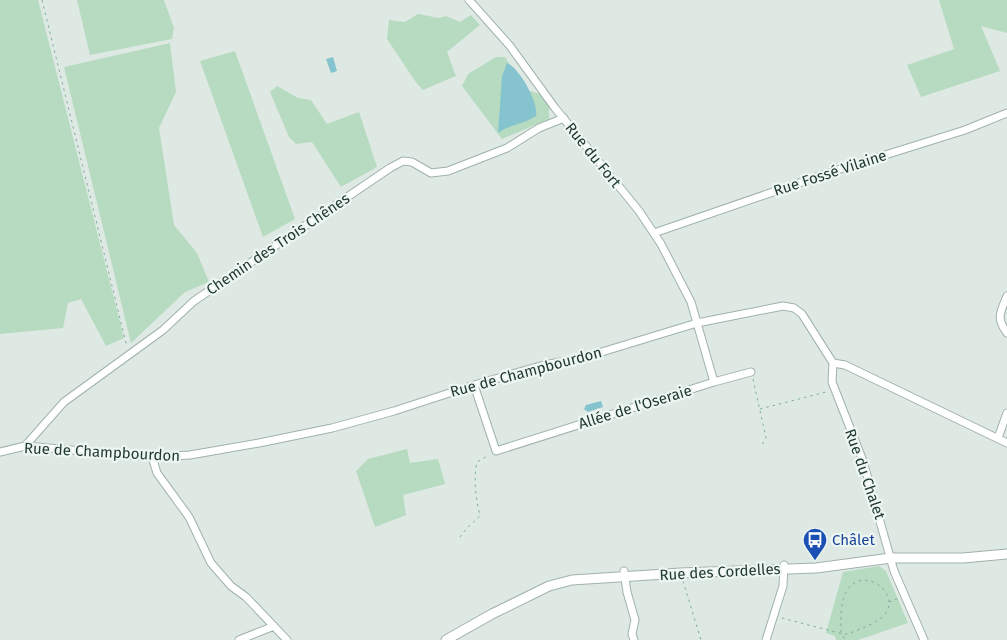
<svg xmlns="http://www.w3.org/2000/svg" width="1007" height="640" viewBox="0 0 1007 640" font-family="'Fira Sans',sans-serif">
	<rect width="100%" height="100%" fill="#dee9e4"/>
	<path fill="#b6dbc0" d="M 0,0 L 38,0 L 124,338 L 106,346 L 81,299 L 68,303 L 63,328 L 0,334 Z
		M 77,0 L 164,0 L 174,28 L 172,39 L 90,55 Z
		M 939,0 L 1007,0 L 1007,33 L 981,26 L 1000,71 L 921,97 L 907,65 L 954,49 Z
		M 418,14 L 439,18 L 446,16 L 460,22 L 471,15 L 480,25 L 447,52 L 456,76 L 423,90 L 415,81 L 387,39 L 389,20 L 405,22 Z
		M 170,43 L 176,92 L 159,128 L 174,225 L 197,253 L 209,282 L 185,292 L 131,343 L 64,67 Z
		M 235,51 L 295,219 L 263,237 L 200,61 Z
		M 496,57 L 505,57 L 524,89 L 540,94 L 549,104 L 549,119 L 502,139 L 462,86 L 468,74 Z
		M 277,86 L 298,98 L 311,100 L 327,124 L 359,112 L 377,167 L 341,187 L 312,142 L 296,144 L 289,137 L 270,92 Z
		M 407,449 L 410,463 L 438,459 L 445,484 L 403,495 L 406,515 L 375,527 L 356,471 L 368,459 Z
		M 879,566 L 886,571 L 908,623 L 858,640 L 836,640 L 835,636 L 826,633 L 843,572 Z"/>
	<path fill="#85c3cf" d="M 333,57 L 337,71 L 331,73 L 326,59 Z
		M 507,63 C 519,67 539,103 536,116 C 524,124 509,125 498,133 L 502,76 Z
		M 601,401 L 603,407 L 588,412 L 584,409 L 586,405 Z"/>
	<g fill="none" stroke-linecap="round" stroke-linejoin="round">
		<defs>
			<path id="minor" d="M 469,0 L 510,46 L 555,108 L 639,211 L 661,244 L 691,302 L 714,382 L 496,451 L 474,385
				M 654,233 L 834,171 L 965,130 L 1007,113
				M 1007,296 C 1000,313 996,318 1007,333
				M 833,363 L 832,382 L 863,461 L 894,571 L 924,640
				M 714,382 L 751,372
				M 998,438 L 1007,413
				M 25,446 L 64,402 L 163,330 L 194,301 L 390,168 L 403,161 L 412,162 L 431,173 L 448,171 L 507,148 L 539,128 L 564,118
				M 0,452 L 25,446 L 152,457 L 190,455 L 259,443 L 332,428 L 394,411 L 474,385 L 544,365 L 582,358 L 697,323 L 783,306 L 794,308 L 802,314 L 833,363 L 845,365 L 1007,443
				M 152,457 L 157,473 L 189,517 L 211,563 L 231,586 L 246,597 L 287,640
				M 624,571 L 627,592 L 635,620 L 632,634 L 634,640
				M 239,640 L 274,626
				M 766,640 L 783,586 L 784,565"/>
			<path id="tertiary" d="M 446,640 L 492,614 L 549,586 L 572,580 L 681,573 L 816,568 L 891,558 L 963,558 L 1007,554"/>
		</defs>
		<use href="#minor" stroke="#a1b1ab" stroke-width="9"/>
		<use href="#tertiary" stroke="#a1b1ab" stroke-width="11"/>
		<path stroke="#7ead9f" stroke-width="1" stroke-dasharray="2.5 4" stroke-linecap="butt" d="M 42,0 L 127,347
			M 753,379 L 766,438 L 762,445
			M 760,409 L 826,392
			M 460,537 L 467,528 L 480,516 C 476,498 473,480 477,462 L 489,455
			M 683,581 L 701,640
			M 889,602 L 897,599
			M 782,618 L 843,634 L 848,634 C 859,629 881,623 887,611 C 899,589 856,562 844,597 C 840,607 841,620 841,631 L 845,640"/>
		<use href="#minor" stroke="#fff" stroke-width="7"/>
		<use href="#tertiary" stroke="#fff" stroke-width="9"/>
	</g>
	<defs>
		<symbol id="bus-pin" viewBox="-11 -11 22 30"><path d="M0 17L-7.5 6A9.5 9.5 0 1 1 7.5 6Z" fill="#1a4fb4" stroke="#eef6f2"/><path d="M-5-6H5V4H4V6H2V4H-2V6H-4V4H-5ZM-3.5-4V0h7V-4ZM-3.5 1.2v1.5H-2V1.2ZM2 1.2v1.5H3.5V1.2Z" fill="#fff"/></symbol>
	</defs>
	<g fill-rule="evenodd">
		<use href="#bus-pin" x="801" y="526" width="28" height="38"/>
	</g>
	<g text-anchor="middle" stroke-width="4.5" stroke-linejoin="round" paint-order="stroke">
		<g font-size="15" fill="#203932" stroke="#eef6f2">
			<text transform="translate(593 155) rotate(51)" y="5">Rue du Fort</text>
			<text transform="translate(830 173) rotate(-18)" y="5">Rue Fossé Vilaine</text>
			<text transform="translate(278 244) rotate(-34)" y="5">Chemin des Trois Chênes</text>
			<text transform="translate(526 372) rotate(-15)" y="5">Rue de Champbourdon</text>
			<text transform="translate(635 407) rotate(-17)" y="5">Allée de l'Oseraie</text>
			<text transform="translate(102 452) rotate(3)" y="5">Rue de Champbourdon</text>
			<text transform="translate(865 474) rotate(71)" y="5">Rue du Chalet</text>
			<text transform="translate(720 572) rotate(-3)" y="5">Rue des Cordelles</text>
		</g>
		<g font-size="15" fill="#164399" stroke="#eef6f2" text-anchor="start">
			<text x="832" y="545">Châlet</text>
		</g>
	</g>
</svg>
